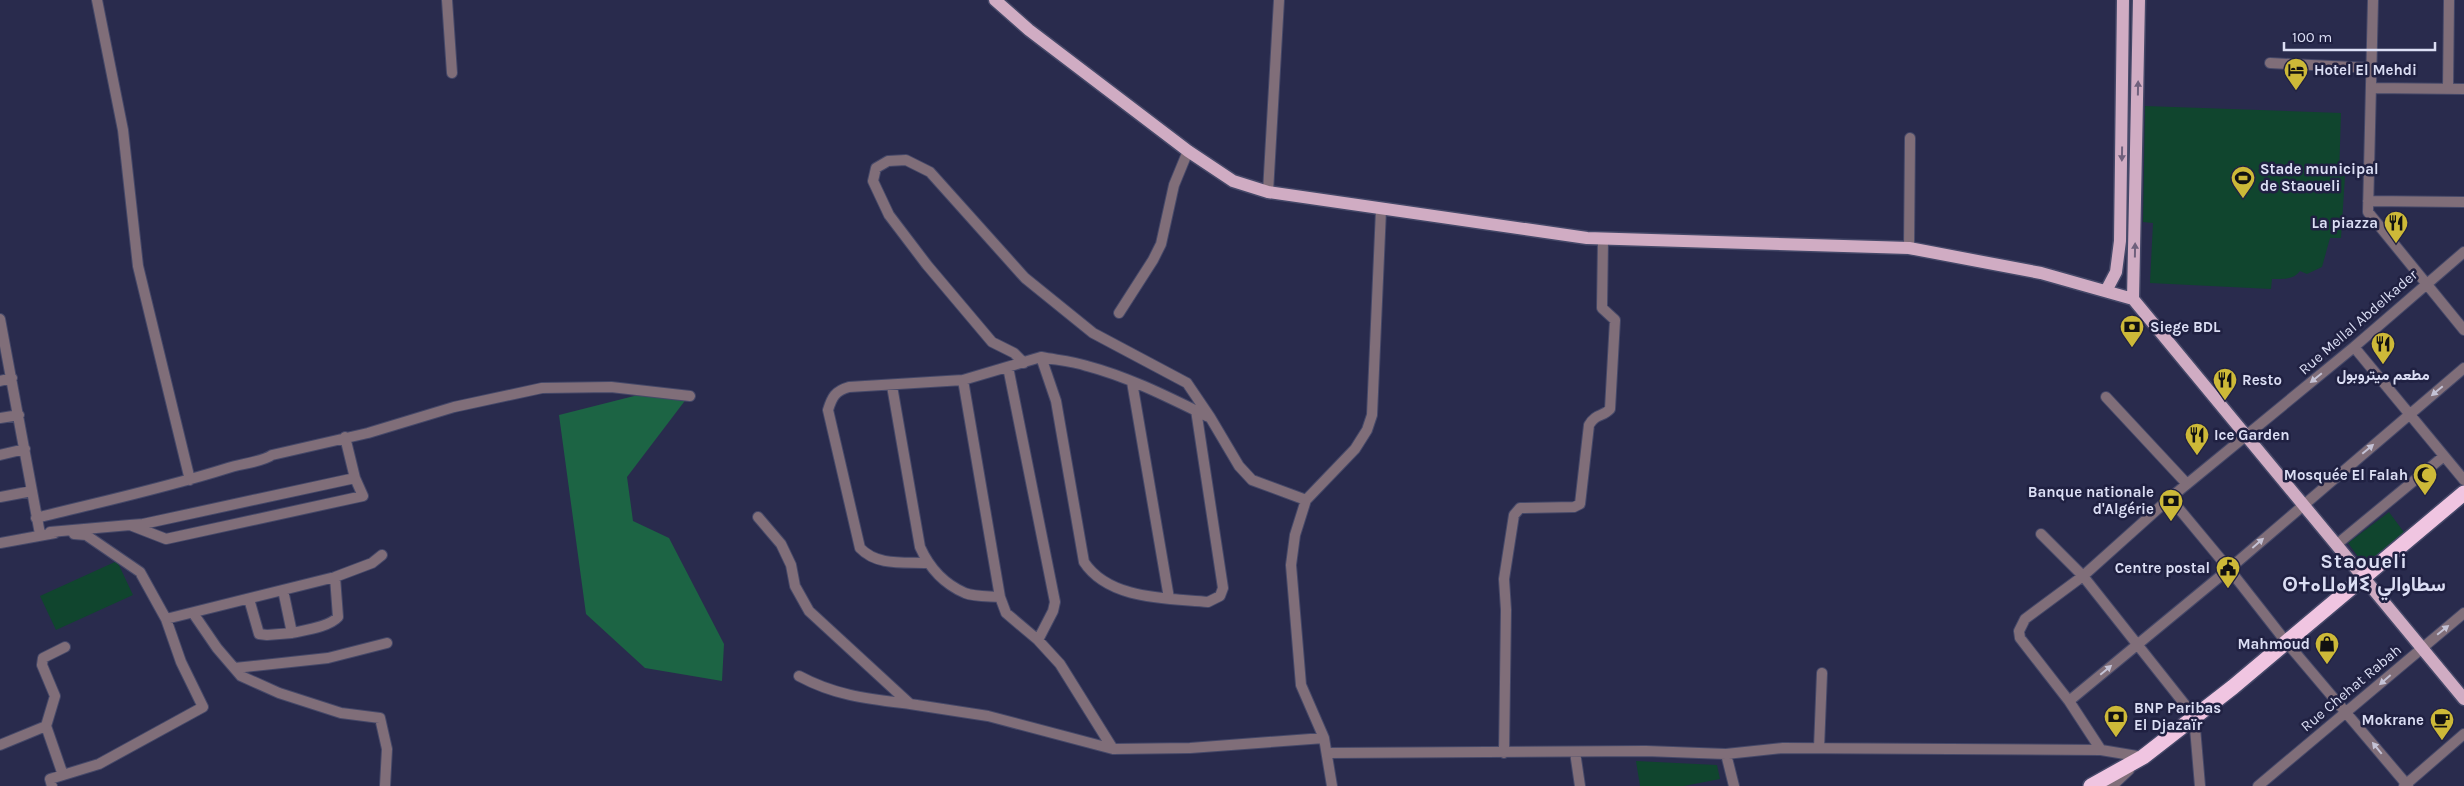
<svg xmlns="http://www.w3.org/2000/svg" width="2464" height="786" viewBox="0 0 2464 786" font-family="Karla,Vazirmatn,'Noto Sans Tifinagh',sans-serif">
	<rect width="100%" height="100%" fill="#292b4d"/>
	<path fill="#10452e" d="M 2145,106 L 2341,113 L 2339,176 L 2345,176 L 2341,238 L 2330,238 L 2322,267 L 2307,274 L 2300,271 C 2293,280 2283,279 2272,279 L 2271,289 L 2150,283 L 2153,223 L 2143,222 Z
		M 2389,512 L 2406,535 L 2364,565 L 2348,543 Z
		M 117,561 L 133,595 L 56,630 L 40,596 Z
		M 1636,761 L 1717,765 L 1720,779 L 1684,786 L 1640,786 Z"/>
	<path fill="#1c6444" d="M 642,394 L 687,398 L 627,477 L 633,521 L 669,538 L 724,644 L 722,681 L 645,668 L 586,614 L 559,415 Z"/>
	<g fill="none" stroke-linecap="round" stroke-linejoin="round">
		<defs>
			<path id="minor" d="M 97,0 L 123,130 L 138,266 L 190,480
				M 447,0 L 452,73
				M 2373,0 L 2368,212 L 2464,330
				M 2270,63 L 2372,68
				M 2371,88 L 2464,89
				M 2448,89 L 2449,0
				M 1268,192 L 1279,0
				M 2368,201 L 2464,202
				M 1909,248 L 1910,138
				M 1119,313 L 1153,260 L 1161,244 L 1174,185 L 1188,151
				M 0,319 L 40,534
				M 2354,347 L 2464,480
				M 1024,363 L 1014,353 L 992,342 L 927,265 L 889,215 L 873,181 L 876,168 L 888,161 L 906,160 L 930,172 L 1025,278 L 1093,333 L 1187,383 L 1210,417 L 1239,466 L 1252,480 L 1306,500
				M 1008,367 L 1055,602 L 1053,611 L 1038,640
				M 963,380 L 1000,597 L 1006,613 L 1038,640 L 1060,664 L 1113,749
				M 0,381 L 12,378
				M 1132,382 L 1169,598
				M 892,386 L 920,547 C 929,567 944,584 965,593 C 975,597 990,596 1000,597
				M 2106,397 L 2187,484
				M 1196,410 L 1223,588 L 1220,596 L 1208,602 C 1167,598 1109,600 1084,562 L 1056,401 L 1041,357 C 1056,360 1072,361 1087,366 C 1129,377 1170,398 1209,417
				M 0,418 L 19,415
				M 345,437 L 355,478
				M 0,455 L 25,449
				M 0,497 L 32,491
				M 2170,498 L 2229,569 L 2287,643 L 2408,786
				M 758,517 L 781,544 L 791,565 L 795,586 L 809,611 L 910,704 L 988,716 L 1113,749 L 1190,748 L 1324,738
				M 36,518 C 100,502 165,488 228,468 C 240,464 262,462 272,455 L 368,433 L 454,407 L 542,388 L 611,387 L 690,396
				M 50,532 L 130,525 L 143,524 L 355,478 L 363,496 L 166,539 L 130,525
				M 2041,534 L 2083,576 L 2194,716 L 2200,786
				M 0,543 L 55,533
				M 2336,545 L 2444,456
				M 927,563 C 903,562 877,566 860,548 L 828,410 C 832,397 835,391 849,387 L 963,380 L 1041,357
				M 283,590 L 292,633 C 305,630 329,627 338,617 L 335,577
				M 249,599 L 259,634 L 267,635 L 292,633
				M 193,613 L 217,648 L 241,676 L 279,693 L 341,713 L 380,718 L 387,749 L 385,786
				M 166,619 L 335,577 L 372,563 L 382,555
				M 235,668 L 328,658 L 387,643
				M 799,676 C 836,696 869,699 910,704
				M 2069,701 L 2229,569 L 2464,368
				M 46,726 L 55,696 L 42,665 L 43,658 L 65,647
				M 0,745 L 46,726 L 63,775
				M 1819,748 L 1822,673
				M 2101,750 L 2069,701 L 2020,638 L 2019,631 L 2025,619 L 2083,576 L 2170,498 L 2354,347 L 2464,252
				M 1575,752 L 1580,786
				M 1327,753 L 1646,751 L 1726,754
				M 1504,753 L 1506,610 L 1504,579 L 1514,515 L 1520,508 L 1574,507 L 1580,504 L 1589,425 C 1596,413 1603,417 1610,409 L 1615,320 L 1602,308 L 1603,239
				M 52,786 L 50,779 L 99,764 L 203,707 L 181,662 L 166,619 L 140,572 L 86,535 L 74,534
				M 1332,786 L 1324,738 L 1301,685 L 1291,565 L 1295,535 L 1306,500 L 1355,449 L 1367,430 L 1372,415 L 1381,210
				M 1734,786 L 1726,754 L 1783,748 L 2101,750 L 2143,757
				M 2112,786 L 2129,770
				M 2258,786 L 2464,613
				M 2404,786 L 2464,734"/>
			<path id="major" d="M 995,0 L 1029,30 L 1188,151 L 1233,181 L 1268,192 L 1587,238 L 1909,248 L 2041,273 L 2133,299
				M 2106,291 L 2116,272 L 2120,241 L 2123,0
				M 2133,299 L 2464,699
				M 2133,299 L 2139,0"/>
			<path id="highway" d="M 2091,786 L 2143,757 L 2233,687 L 2464,493"/>
		</defs>
		<use href="#minor" stroke="#454868" stroke-width="12"/>
		<use href="#major" stroke="#454868" stroke-width="15"/>
		<use href="#highway" stroke="#454868" stroke-width="18"/>
		<use href="#minor" stroke="#806e79" stroke-width="10"/>
		<use href="#major" stroke="#d0acc3" stroke-width="12"/>
		<use href="#highway" stroke="#f0c5e1" stroke-width="15"/>
	</g>
	<defs><path id="oneway-solid" d="M-6-.8H1V-3.2L6.5 0L1 3.2V.8H-6Z" transform="scale(1.25)"/></defs>
	<g fill="#6f607c">
		<use href="#oneway-solid" transform="translate(2138 88) rotate(-89)"/>
		<use href="#oneway-solid" transform="translate(2122 154) rotate(91)"/>
		<use href="#oneway-solid" transform="translate(2135 250) rotate(-89)"/>
	</g>
	<g fill="#c4c2d5">
		<use href="#oneway-solid" transform="translate(2316 378) rotate(141)"/>
		<use href="#oneway-solid" transform="translate(2437 391) rotate(140)"/>
		<use href="#oneway-solid" transform="translate(2368 449) rotate(-40)"/>
		<use href="#oneway-solid" transform="translate(2258 543) rotate(-41)"/>
		<use href="#oneway-solid" transform="translate(2443 630) rotate(-39)"/>
		<use href="#oneway-solid" transform="translate(2106 670) rotate(-40)"/>
		<use href="#oneway-solid" transform="translate(2385 680) rotate(139)"/>
		<use href="#oneway-solid" transform="translate(2377 748) rotate(-129)"/>
	</g>
	<defs>
		<symbol id="hotel-pin" viewBox="-11 -11 22 30"><path d="M0 17L-7.5 6A9.5 9.5 0 1 1 7.5 6Z" fill="#cdb938" stroke="#202142"/><path d="M-6-4.5h1.5V1H6V5H4.5V3h-9V5H-6ZM-4 0a1.8 1.8 0 1 1 3.6 0ZM.5 0V-2.5h3Q6-2.5 6 0Z" fill="#111"/></symbol>
		<symbol id="stadium-pin" viewBox="-11 -11 22 30"><path d="M0 17L-7.5 6A9.5 9.5 0 1 1 7.5 6Z" fill="#cdb938" stroke="#202142"/><path d="M0-5a6.5 5 0 1 0 0 10a6.5 5 0 1 0 0-10ZM-3.5-1.8h7v3.6h-7Z" fill="#111"/></symbol>
		<symbol id="restaurant-pin" viewBox="-11 -11 22 30"><path d="M0 17L-7.5 6A9.5 9.5 0 1 1 7.5 6Z" fill="#cdb938" stroke="#202142"/><path d="M-5-6h1v4h1v-4h1v4h1v-4h1v5L-1.5 .5V6h-2V.5L-5-1ZM5-6V6H3V1.5H1.5Q1.5-4 5-6Z" fill="#111"/></symbol>
		<symbol id="bank-pin" viewBox="-11 -11 22 30"><path d="M0 17L-7.5 6A9.5 9.5 0 1 1 7.5 6Z" fill="#cdb938" stroke="#202142"/><path d="M-6-4H6V4H-6ZM0-2.3a2.3 2.3 0 1 0 0 4.6a2.3 2.3 0 1 0 0-4.6Z" fill="#111"/></symbol>
		<symbol id="mosque-pin" viewBox="-11 -11 22 30"><path d="M0 17L-7.5 6A9.5 9.5 0 1 1 7.5 6Z" fill="#cdb938" stroke="#202142"/><path d="M3.5-4.9A6 6 0 1 0 3.5 4.9A5 5 0 1 1 3.5-4.9Z" fill="#111"/></symbol>
		<symbol id="civic-pin" viewBox="-11 -11 22 30"><path d="M0 17L-7.5 6A9.5 9.5 0 1 1 7.5 6Z" fill="#cdb938" stroke="#202142"/><path d="M-.6-6.5H3V-4.5H.6V-3L4-1V1h2V6H-6V1h2V-1L-.6-3ZM-1.2 2.5V6h2.4V2.5Z" fill="#111"/></symbol>
		<symbol id="shop-pin" viewBox="-11 -11 22 30"><path d="M0 17L-7.5 6A9.5 9.5 0 1 1 7.5 6Z" fill="#cdb938" stroke="#202142"/><path d="M-5-2.5h2.3a2.7 3.5 0 0 1 5.4 0H5L5.5 6h-11ZM-1.5-2.5h3a1.5 2.3 0 0 0-3 0Z" fill="#111"/></symbol>
		<symbol id="cafe-pin" viewBox="-11 -11 22 30"><path d="M0 17L-7.5 6A9.5 9.5 0 1 1 7.5 6Z" fill="#cdb938" stroke="#202142"/><path d="M-5.5-4.5H6V0H3Q3 3.5 0 3.5H-2.5Q-5.5 3.5-5.5 0ZM3-3.2v2h1.7v-2ZM-6 4.5H4V6H-6Z" fill="#111"/></symbol>
	</defs>
	<g fill-rule="evenodd">
		<use href="#hotel-pin" x="2282" y="56" width="28" height="38"/>
		<use href="#stadium-pin" x="2229" y="164" width="28" height="38"/>
		<use href="#restaurant-pin" x="2382" y="209" width="28" height="38"/>
		<use href="#bank-pin" x="2118" y="313" width="28" height="38"/>
		<use href="#restaurant-pin" x="2369" y="330" width="28" height="38"/>
		<use href="#restaurant-pin" x="2211" y="366" width="28" height="38"/>
		<use href="#restaurant-pin" x="2183" y="421" width="28" height="38"/>
		<use href="#mosque-pin" x="2411" y="461" width="28" height="38"/>
		<use href="#bank-pin" x="2157" y="487" width="28" height="38"/>
		<use href="#civic-pin" x="2214" y="554" width="28" height="38"/>
		<use href="#shop-pin" x="2313" y="630" width="28" height="38"/>
		<use href="#bank-pin" x="2102" y="703" width="28" height="38"/>
		<use href="#cafe-pin" x="2428" y="706" width="28" height="38"/>
	</g>
	<g text-anchor="middle" stroke-width="5" stroke-linejoin="round" paint-order="stroke">
		<g font-size="15" font-weight="bold" fill="#dbdef4" stroke="#202142" text-anchor="start">
			<text x="2314" y="75">Hotel El Mehdi</text>
			<text x="2260" y="174">Stade municipal<tspan x="2260" dy="17">de Staoueli</tspan></text>
			<text x="2378" y="228" text-anchor="end">La piazza</text>
			<text x="2150" y="332">Siege BDL</text>
			<text x="2383" y="380" text-anchor="middle">مطعم ميتروبول</text>
			<text x="2242" y="385">Resto</text>
			<text x="2214" y="440">Ice Garden</text>
			<text x="2408" y="480" text-anchor="end">Mosquée El Falah</text>
			<text x="2154" y="497" text-anchor="end">Banque nationale<tspan x="2154" dy="17">d'Algérie</tspan></text>
			<text x="2210" y="573" text-anchor="end">Centre postal</text>
			<text x="2310" y="649" text-anchor="end">Mahmoud</text>
			<text x="2134" y="713">BNP Paribas<tspan x="2134" dy="17">El Djazaïr</tspan></text>
			<text x="2424" y="725" text-anchor="end">Mokrane</text>
		</g>
		<g font-size="15" fill="#dbdef4" stroke="#202142">
			<text transform="translate(2358 322) rotate(-41)" y="5">Rue Mellal Abdelkader</text>
			<text transform="translate(2351 688) rotate(-40)" y="5">Rue Chehat Rabah</text>
		</g>
		<g font-size="20" font-weight="bold" letter-spacing="1" fill="#dbdef4" stroke="#202142">
			<text x="2364" y="568">Staoueli<tspan x="2364" dy="23">ⵙⵜⴰⵡⴰⵍⵉ سطاوالي</tspan></text>
		</g>
	</g>
	<path d="M2284 42v8h151v-8" fill="none" stroke="#dbdef4" stroke-width="2.5"/>
	<text x="2292" y="42" font-size="15" fill="#dbdef4" stroke="#202142" stroke-width="4" paint-order="stroke">100 m</text>
</svg>
